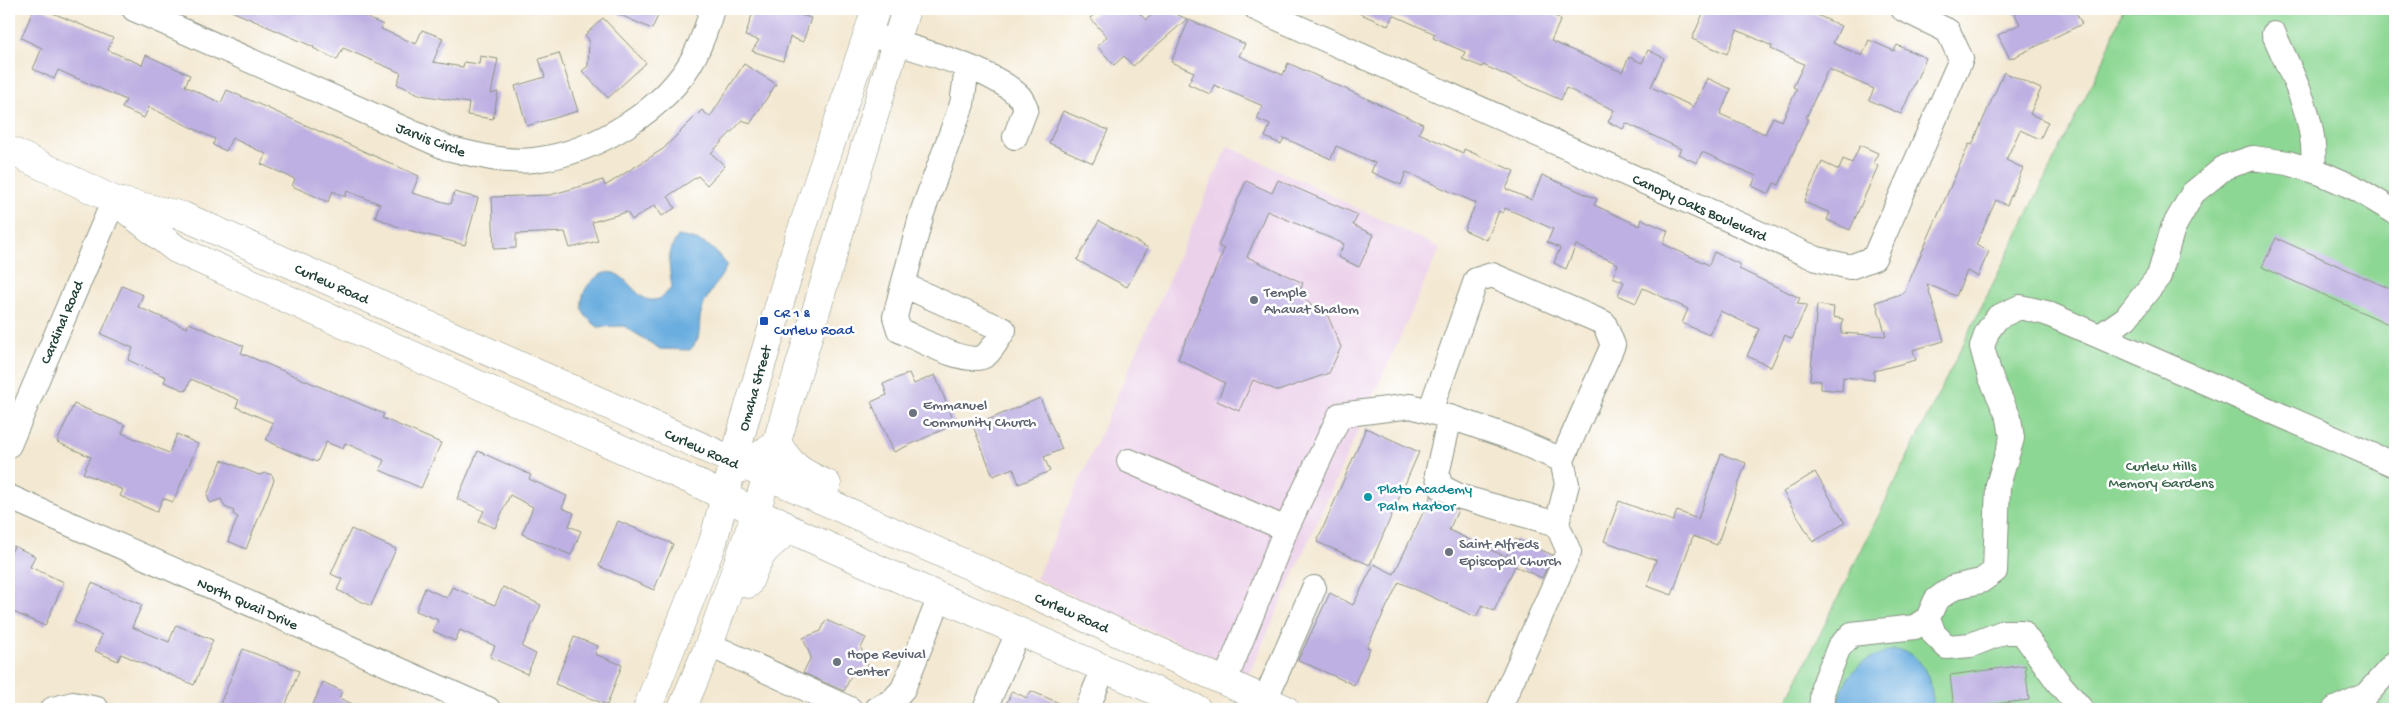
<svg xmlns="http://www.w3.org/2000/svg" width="2404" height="718" viewBox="0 0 2404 718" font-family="'Gochi Hand',sans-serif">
	<rect width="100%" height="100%" fill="#fff"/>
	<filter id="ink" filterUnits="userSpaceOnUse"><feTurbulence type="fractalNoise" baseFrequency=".02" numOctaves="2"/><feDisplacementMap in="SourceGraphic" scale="10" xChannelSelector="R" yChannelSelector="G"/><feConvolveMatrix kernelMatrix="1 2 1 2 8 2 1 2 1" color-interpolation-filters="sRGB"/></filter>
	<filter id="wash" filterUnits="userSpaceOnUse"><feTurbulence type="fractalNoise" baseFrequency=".0096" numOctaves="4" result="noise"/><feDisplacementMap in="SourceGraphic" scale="20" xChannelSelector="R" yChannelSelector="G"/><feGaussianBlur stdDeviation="1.12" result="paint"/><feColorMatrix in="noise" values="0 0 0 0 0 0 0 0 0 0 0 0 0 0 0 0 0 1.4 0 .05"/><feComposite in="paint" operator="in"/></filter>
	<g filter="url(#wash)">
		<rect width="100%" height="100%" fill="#f3e8d1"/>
		<path fill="#ecd1ea" d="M 1228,146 L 1440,248 L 1249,674 L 1036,579 Z"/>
		<path fill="#8cd793" stroke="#568a64" d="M 2123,9 L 2395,9 L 2395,709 L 1783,709 L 2104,59 Z"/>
		<path fill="#6aaddf" stroke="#44758a" d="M 678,236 C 703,240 712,245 727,265 C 720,281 707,293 702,310 C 696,327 705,334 690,350 L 660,349 L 624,326 L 598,327 C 592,322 582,315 582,307 C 581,297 585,288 591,282 C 621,252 632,302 653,300 C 662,300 666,293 672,287 C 669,266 666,254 678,236 Z
			M 1894,650 C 1925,651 1932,683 1934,709 L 1844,709 L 1837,705 C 1844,673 1863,657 1894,650 Z"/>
		<g id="blocks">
			<path fill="#beb0e2" d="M 34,9 L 43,9 L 113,38 L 108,50 L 142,65 L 146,55 L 190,75 L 185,86 L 221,103 L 227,90 L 419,176 L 412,193 L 451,204 L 454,192 L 478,198 L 465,245 L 401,228 L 375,217 L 380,204 L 347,191 L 345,197 L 333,191 L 328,202 L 292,186 L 295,179 L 261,164 L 266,154 L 232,138 L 226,151 L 213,145 L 215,139 L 149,107 L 144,118 L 122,108 L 126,100 L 58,70 L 54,79 L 33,69 L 42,48 L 21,38 Z
				M 227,9 L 348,9 L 383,25 L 381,29 L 416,44 L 422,30 L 443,38 L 433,62 L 463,67 L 464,62 L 479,64 L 480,56 L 498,59 L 491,94 L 498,92 L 493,119 L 467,115 L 469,103 L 421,95 L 397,84 L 401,73 L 343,48 L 337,60 L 313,48 L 314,47 Z
				M 607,9 L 661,9 L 652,29 Z
				M 754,9 L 781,9 L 811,18 L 803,42 L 790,37 L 783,61 L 752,51 L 759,40 L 745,36 Z
				M 1100,9 L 1135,9 L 1146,20 L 1159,9 L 1171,9 L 1176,14 L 1187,19 L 1133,66 L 1124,56 L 1114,65 L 1097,46 L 1107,37 L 1090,18 Z
				M 1350,9 L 1539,9 L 1561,19 L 1551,41 L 1622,72 L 1629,57 L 1642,63 L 1648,50 L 1664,58 L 1651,87 L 1694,107 L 1707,78 L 1731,89 L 1720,114 L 1765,134 L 1773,117 L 1782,121 L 1797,89 L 1793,87 L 1804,64 L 1771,49 L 1772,46 L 1737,30 L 1727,54 L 1692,39 L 1705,9 L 1804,9 L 1841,26 L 1833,43 L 1862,56 L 1869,40 L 1894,51 L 1897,45 L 1926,58 L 1901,114 L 1869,100 L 1874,89 L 1828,69 L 1806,118 L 1808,119 L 1779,185 L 1774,183 L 1769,194 L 1752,186 L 1756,176 L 1702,152 L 1697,163 L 1678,154 L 1681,149 L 1626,123 L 1623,129 L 1608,122 L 1614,110 L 1566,88 L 1561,100 L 1483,65 L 1482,67 L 1462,59 L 1465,52 L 1433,38 L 1435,34 L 1393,15 L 1388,26 Z
				M 2012,9 L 2074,9 L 2082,24 L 2010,59 L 1998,35 L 2020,24 Z
				M 603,18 L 646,63 L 608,98 L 582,71 L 588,66 L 589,40 L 585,35 Z
				M 1189,20 L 1245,44 L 1239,56 L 1283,75 L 1288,63 L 1423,124 L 1419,133 L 1463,153 L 1464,149 L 1514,171 L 1506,189 L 1532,200 L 1542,175 L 1597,199 L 1594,205 L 1640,226 L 1642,219 L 1668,231 L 1663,244 L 1709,265 L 1714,252 L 1741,265 L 1739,269 L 1800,298 L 1797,304 L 1807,305 L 1792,339 L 1785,335 L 1771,367 L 1747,356 L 1759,329 L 1720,311 L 1709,335 L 1682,323 L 1688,309 L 1643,288 L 1636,303 L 1618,295 L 1624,282 L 1613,277 L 1618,264 L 1576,245 L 1566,269 L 1554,263 L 1560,248 L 1547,242 L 1553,229 L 1505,208 L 1503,213 L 1499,211 L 1487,240 L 1464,230 L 1476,203 L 1406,172 L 1401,185 L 1371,172 L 1375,163 L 1336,146 L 1331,159 L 1284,138 L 1281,144 L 1265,137 L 1270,125 L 1257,119 L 1263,106 L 1214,85 L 1210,94 L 1188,84 L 1194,72 L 1171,62 Z
				M 559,53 L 578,111 L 527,126 L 515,86 L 545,77 L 539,59 Z
				M 744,64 L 776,84 L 750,124 L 743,120 L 711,153 L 725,166 L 707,185 L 698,176 L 668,196 L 675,208 L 662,216 L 655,205 L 632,220 L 627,212 L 592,222 L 598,241 L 570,248 L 565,232 L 516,234 L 516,248 L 494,249 L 492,197 L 550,195 L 603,180 L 605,186 L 663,149 L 702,110 L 710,117 Z
				M 2004,72 L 2041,89 L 2030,114 L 2048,122 L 2040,139 L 2020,130 L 2006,160 L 2023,168 L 2007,205 L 1996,200 L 1976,245 L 1989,251 L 1978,276 L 1967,271 L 1956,296 L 1927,284 L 1944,341 L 1913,350 L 1916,360 L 1874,371 L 1874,380 L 1843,377 L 1842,391 L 1821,389 L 1821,381 L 1810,380 L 1817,305 L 1834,307 L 1833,317 L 1843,319 L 1841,333 L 1886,336 L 1876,302 L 1904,293 L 1969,144 L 1972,145 Z
				M 1063,111 L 1108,130 L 1093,163 L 1049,143 Z
				M 1860,145 L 1878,153 L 1873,163 L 1878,166 L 1850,230 L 1827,220 L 1830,213 L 1804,202 L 1822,162 L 1839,170 L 1843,159 L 1852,163 Z
				M 1278,180 L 1358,215 L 1353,225 L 1374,235 L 1359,267 L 1338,257 L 1344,244 L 1267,211 L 1247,257 L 1303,283 L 1299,293 L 1316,310 L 1324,307 L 1341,347 L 1329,373 L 1278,391 L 1253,380 L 1239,411 L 1217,401 L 1225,383 L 1178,359 L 1224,249 L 1218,246 L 1246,181 L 1272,193 Z
				M 1099,221 L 1148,248 L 1127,287 L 1077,260 Z
				M 2276,238 L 2395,291 L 2395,327 L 2262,267 Z
				M 122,286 L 143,295 L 138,307 L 187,328 L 189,323 L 244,346 L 241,353 L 384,414 L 382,418 L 441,443 L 421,488 L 380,470 L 384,460 L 345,443 L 343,449 L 326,442 L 317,462 L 285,449 L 266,440 L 273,423 L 236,407 L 239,400 L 191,379 L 186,391 L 164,382 L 166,377 L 128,360 L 133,348 L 101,334 Z
				M 909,373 L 914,384 L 935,375 L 955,424 L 894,452 L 871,402 L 887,395 L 883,384 Z
				M 1040,398 L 1062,449 L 1044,457 L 1050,471 L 1019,484 L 1013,468 L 993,476 L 973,426 Z
				M 74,404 L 125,425 L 122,433 L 169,453 L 177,434 L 198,444 L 173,502 L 163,498 L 157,512 L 120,496 L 123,490 L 83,473 L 91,457 L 57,442 Z
				M 1366,428 L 1419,452 L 1370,565 L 1317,542 Z
				M 478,451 L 531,475 L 529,479 L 567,496 L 562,508 L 574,513 L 569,526 L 581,531 L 571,555 L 522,534 L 533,507 L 510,495 L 495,528 L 479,521 L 484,511 L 457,499 Z
				M 1721,454 L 1746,463 L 1717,545 L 1693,536 L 1672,595 L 1647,586 L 1656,560 L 1604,541 L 1619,501 L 1673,521 L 1677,511 L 1698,519 Z
				M 222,460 L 259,475 L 266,473 L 272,475 L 274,480 L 246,549 L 228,541 L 238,517 L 233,514 L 234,511 L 225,507 L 221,499 L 210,503 L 207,495 Z
				M 1815,472 L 1845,523 L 1813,542 L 1783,492 Z
				M 1431,496 L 1458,510 L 1449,530 L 1506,557 L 1515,539 L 1553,555 L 1542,578 L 1515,566 L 1494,611 L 1482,605 L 1476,617 L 1399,582 L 1367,647 L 1370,648 L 1354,685 L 1298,660 L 1330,593 L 1353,605 L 1374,564 L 1394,574 Z
				M 618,521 L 673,544 L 654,590 L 599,566 Z
				M 351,529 L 396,549 L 371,606 L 337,590 L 342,579 L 331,574 Z
				M 14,546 L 35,556 L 30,567 L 64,582 L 45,626 L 9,610 L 9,557 Z
				M 92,583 L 142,605 L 132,627 L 169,642 L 176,625 L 213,640 L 194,685 L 121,654 L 118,661 L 95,651 L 102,635 L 74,622 Z
				M 452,587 L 495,605 L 503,587 L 541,605 L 522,647 L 536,654 L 527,674 L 490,657 L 495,646 L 460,630 L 455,641 L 433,631 L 438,620 L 416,611 L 425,588 L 447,598 Z
				M 826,620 L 866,638 L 861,648 L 868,666 L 852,674 L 844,691 L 803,673 L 811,657 L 803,638 L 821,631 Z
				M 574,637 L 598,646 L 595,654 L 622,665 L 607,705 L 555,684 Z
				M 243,649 L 299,671 L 284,709 L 256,709 L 242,704 L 240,709 L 218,709 Z
				M 2025,665 L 2029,700 L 1954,709 L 1950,675 Z
				M 323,682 L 342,691 L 339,698 L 364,709 L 311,709 Z
				M 1012,691 L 1027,698 L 1031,691 L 1073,709 L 1004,709 Z"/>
		</g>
	</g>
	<g filter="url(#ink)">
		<use href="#blocks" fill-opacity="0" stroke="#899282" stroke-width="1"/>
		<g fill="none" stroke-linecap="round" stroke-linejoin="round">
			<defs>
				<path id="minor" d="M 134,9 L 447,148 C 475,155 505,163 534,160 C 594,153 667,110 695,55 C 702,41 708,24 712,9
					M 1257,9 L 1817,259 L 1850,267 L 1874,258 L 1961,59 L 1948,31 L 1903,9
					M 2274,34 C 2293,78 2318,121 2313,170
					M 878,37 C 917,50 988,67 1018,95 C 1022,98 1024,104 1026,108 L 1015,137
					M 903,285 L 895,317 L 899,330 C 917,338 969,368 986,355 C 993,349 999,337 1004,330 L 903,285 L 922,213 L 962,104 L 967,68
					M 2100,336 L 2126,318 L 2159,276 L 2173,228 L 2193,193 L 2225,167 L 2253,158 L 2288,163 L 2321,173 L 2355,188 L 2395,212
					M 1430,411 L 1476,280 L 1492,275 L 1604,323 L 1613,345 L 1562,460
					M 9,445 L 114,200
					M 1129,461 L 1286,529 L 1225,681
					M 9,497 L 488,709
					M 1286,529 L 1340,415 L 1411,406 L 1445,416
					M 1928,618 L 1934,634 L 1947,647 L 1971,645 L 2004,632 L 2022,632 L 2058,682 L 2081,709
					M 723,651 L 850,709
					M 1265,700 L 1314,588
					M 53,709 L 73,704 L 97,709
					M 876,709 L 892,701 L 903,689 L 940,597
					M 985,709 L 1018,632
					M 1087,709 L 1103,670
					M 1499,709 L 1569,552 L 1557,524 L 1567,484 L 1562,460 L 1506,436 L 1450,417 L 1437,474 L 1441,487 L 1461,497 L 1557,524
					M 1821,709 L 1823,687 L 1839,647 L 1852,634 L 1915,627 L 1928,618 L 1936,600 L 1954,587 L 1981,581 L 1995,571 L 1998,485 L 2012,438 L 2009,418 L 1990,376 L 1982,347 L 1987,332 L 1998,317 L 2020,307 L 2046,313 L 2395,465
					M 2335,709 L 2366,695 L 2395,663"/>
				<path id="major" d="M 9,150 L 114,200 L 176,249 L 693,481 L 790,529 L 940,597 L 1197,709
					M 123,202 L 183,216 L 1040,597 L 1285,709
					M 732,471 L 746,467 L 777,442 C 791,467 802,473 827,484
					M 748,584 C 760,552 763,550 790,529 L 777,520
					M 647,709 L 713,542 L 744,423 L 800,235 L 876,9
					M 682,709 L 709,645 L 756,512 L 906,9"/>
			</defs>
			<use href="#minor" stroke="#899282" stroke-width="26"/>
			<use href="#major" stroke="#899282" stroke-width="29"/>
			<use href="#minor" stroke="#fff" stroke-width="24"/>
			<use href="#major" stroke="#fff" stroke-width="28"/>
		</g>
	</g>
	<g fill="#6b7280" stroke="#fff" stroke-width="2">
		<circle cx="1254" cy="300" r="5"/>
		<circle cx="913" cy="413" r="5"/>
		<circle cx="1449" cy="552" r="5"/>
		<circle cx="837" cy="662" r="5"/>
	</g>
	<rect fill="#1a4fb4" stroke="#fff" stroke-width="2" x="759" y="316" width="10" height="10" rx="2.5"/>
	<circle fill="#0f9aa8" stroke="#fff" stroke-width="2" cx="1368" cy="497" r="5"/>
	<g text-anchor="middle" stroke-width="5" stroke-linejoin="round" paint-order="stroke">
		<g font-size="15" fill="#1f3d34" stroke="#fff">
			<text transform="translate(431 139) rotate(21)" y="5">Jarvis Circle</text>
			<text transform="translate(1700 207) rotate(24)" y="5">Canopy Oaks Boulevard</text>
			<text transform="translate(332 283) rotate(24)" y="5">Curlew Road</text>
			<text transform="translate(61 322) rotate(-67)" y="5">Cardinal Road</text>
			<text transform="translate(754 388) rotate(-74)" y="5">Omaha Street</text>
			<text transform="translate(702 448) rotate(24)" y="5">Curlew Road</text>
			<text transform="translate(248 603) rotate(24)" y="5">North Quail Drive</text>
			<text transform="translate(1072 612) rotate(24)" y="5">Curlew Road</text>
		</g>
		<g font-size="15" fill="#5b616d" stroke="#fff" text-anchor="start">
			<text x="1264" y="296">Temple<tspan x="1264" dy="17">Ahavat Shalom</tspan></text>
			<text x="923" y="409">Emmanuel<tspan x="923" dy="17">Community Church</tspan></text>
			<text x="1459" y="548">Saint Alfreds<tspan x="1459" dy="17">Episcopal Church</tspan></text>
			<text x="847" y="658">Hope Revival<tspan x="847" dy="17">Center</tspan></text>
		</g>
		<g font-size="15" fill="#164399" stroke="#fff" text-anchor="start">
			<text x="774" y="317">CR 1 &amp;<tspan x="774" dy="17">Curlew Road</tspan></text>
		</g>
		<g font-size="15" fill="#3a644c" stroke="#fff">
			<text x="2161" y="470">Curlew Hills<tspan x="2161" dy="17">Memory Gardens</tspan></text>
		</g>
		<g font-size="15" fill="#0d838f" stroke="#fff" text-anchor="start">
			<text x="1378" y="493">Plato Academy<tspan x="1378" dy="17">Palm Harbor</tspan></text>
		</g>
	</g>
	<rect width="2404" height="718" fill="none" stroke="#fff" stroke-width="30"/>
</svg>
